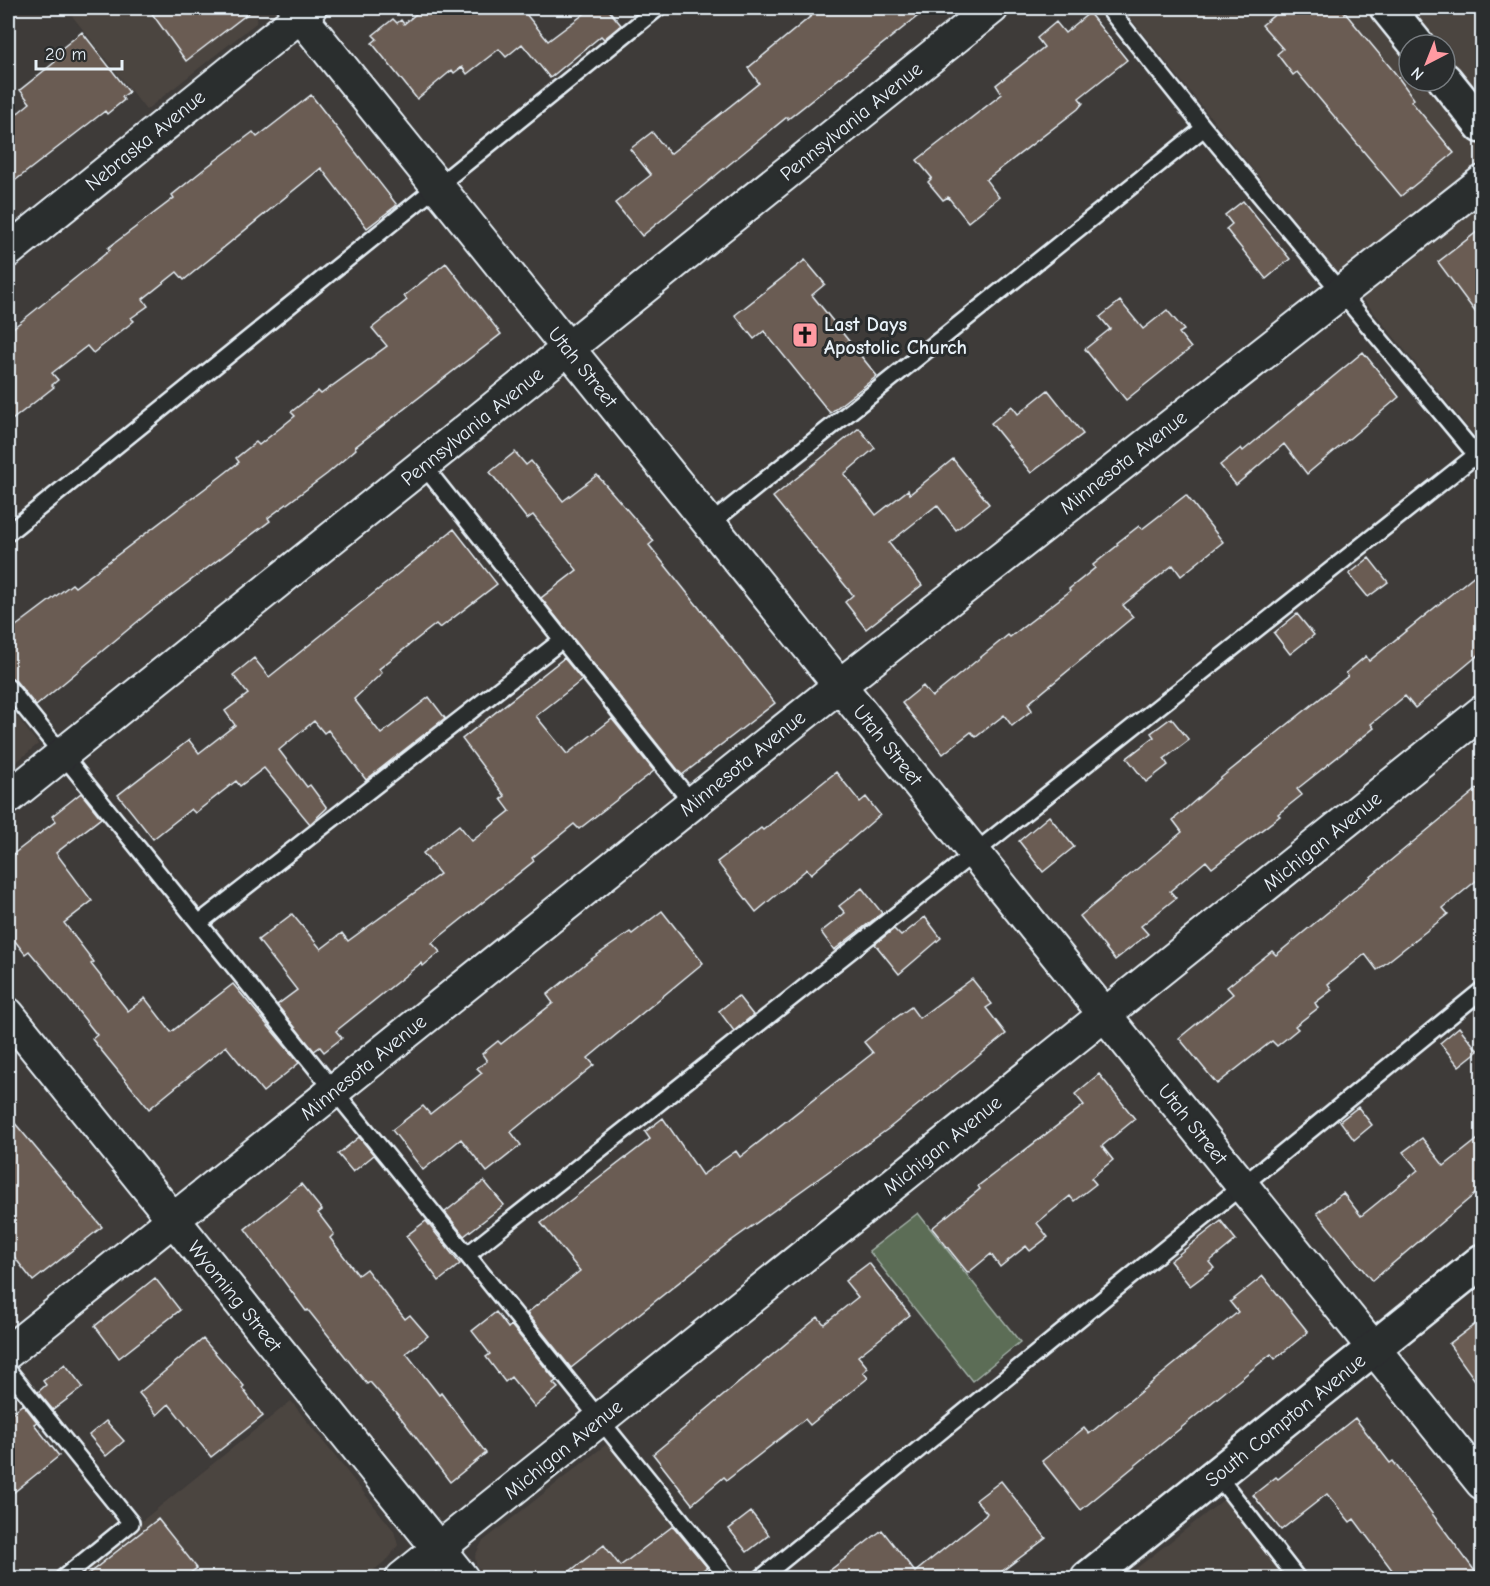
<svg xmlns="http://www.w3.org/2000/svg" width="1490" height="1586" viewBox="0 0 1490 1586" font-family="'Comic Neue',sans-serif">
	<rect width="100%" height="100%" fill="#3e3b39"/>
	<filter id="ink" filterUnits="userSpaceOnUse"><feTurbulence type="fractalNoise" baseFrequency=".0167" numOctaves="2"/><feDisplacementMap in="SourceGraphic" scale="12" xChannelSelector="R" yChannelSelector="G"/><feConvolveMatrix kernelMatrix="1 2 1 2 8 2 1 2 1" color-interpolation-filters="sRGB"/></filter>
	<g filter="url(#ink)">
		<path fill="#4c4540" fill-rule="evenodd" d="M 66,8 L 255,8 L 258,13 L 256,23 L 146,110 Z
			M 1122,8 L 1482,8 L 1482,445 L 1367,304 L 1334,269 ZM 1409,45 L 1445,45 L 1445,81 L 1409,81 Z
			M 8,705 L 38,744 L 8,769 Z
			M 291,1401 L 394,1531 L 398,1545 L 389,1558 L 364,1578 L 71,1578 Z
			M 608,1443 L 716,1578 L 487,1578 L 476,1565 L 475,1556 L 482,1542 Z
			M 1227,1497 L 1290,1578 L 1124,1578 Z"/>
		<path fill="#5b6d56" stroke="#a2afa7" stroke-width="1.5" d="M 918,1213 L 1020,1342 L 972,1381 L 869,1251 Z"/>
		<path fill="#6b5c52" stroke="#e8f1f8" stroke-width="1.5" d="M 148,8 L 255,8 L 186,61 Z
			M 423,8 L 521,8 L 548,41 L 592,8 L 607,8 L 621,25 L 604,39 L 601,36 L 550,78 L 522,44 L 506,57 L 499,49 L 467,74 L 462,67 L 454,73 L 452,70 L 417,99 L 372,43 L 377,39 L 373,35 L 393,19 L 397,23 L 401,20 L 404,24 Z
			M 821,8 L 928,8 L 788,119 L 787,117 L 642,236 L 615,203 L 651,175 L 630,149 L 652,132 L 670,154 L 759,83 L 748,68 Z
			M 1283,8 L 1341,8 L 1395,73 L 1414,99 L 1411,101 L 1454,153 L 1401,196 L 1297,72 L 1293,75 L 1277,54 L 1283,49 L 1262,25 Z
			M 1089,13 L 1127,60 L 1079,98 L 1083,103 L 1078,109 L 986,180 L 999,197 L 968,222 L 948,197 L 943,200 L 928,182 L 932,178 L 917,160 L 1002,94 L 996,85 L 1044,47 L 1037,38 L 1056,22 L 1065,33 Z
			M 82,32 L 129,92 L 122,97 L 124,100 L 107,114 L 105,111 L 8,186 L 8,121 L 30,103 L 20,90 L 55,62 L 51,57 Z
			M 311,95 L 397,205 L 367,228 L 321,168 L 184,280 L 177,272 L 143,299 L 148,306 L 131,318 L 134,321 L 93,353 L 87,346 L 52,373 L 58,380 L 52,385 L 54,387 L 8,423 L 8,332 L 110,250 L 108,248 L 174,198 L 172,195 L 208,166 L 253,132 L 257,137 Z
			M 1243,201 L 1290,259 L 1266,279 L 1226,229 L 1232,224 L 1225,215 Z
			M 1482,228 L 1482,321 L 1438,262 Z
			M 805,260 L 825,284 L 812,295 L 877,376 L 830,413 L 764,331 L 754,339 L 735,315 Z
			M 446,263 L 501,334 L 355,447 L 356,449 L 327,474 L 268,518 L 270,521 L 154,608 L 36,706 L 16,681 L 8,677 L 8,632 L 72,584 L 75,587 L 220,477 L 239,462 L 236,458 L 256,442 L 259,445 L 295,416 L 291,412 L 318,391 L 321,394 L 387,346 L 372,328 L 407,300 L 404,296 Z
			M 1120,301 L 1143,329 L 1167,310 L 1184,330 L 1179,333 L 1191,348 L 1126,400 L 1085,349 L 1110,329 L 1100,317 Z
			M 1363,352 L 1399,397 L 1307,474 L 1284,444 L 1236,485 L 1220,465 L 1241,448 L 1243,451 Z
			M 1048,390 L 1083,434 L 1031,473 L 991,423 L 1012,406 L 1018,414 Z
			M 859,428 L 875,448 L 844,474 L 876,515 L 908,490 L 910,494 L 953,459 L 989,504 L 956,530 L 937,505 L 889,543 L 922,585 L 866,629 L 845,602 L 853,595 L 773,497 Z
			M 515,452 L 526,465 L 531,461 L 563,501 L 597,475 L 654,541 L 649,545 L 775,703 L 682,775 L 541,598 L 577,570 L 533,515 L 527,519 L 490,472 Z
			M 1186,495 L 1223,542 L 1181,576 L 1173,565 L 1123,605 L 1133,617 L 1028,704 L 1032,710 L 1012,726 L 1004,715 L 976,737 L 971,732 L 943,754 L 902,703 L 923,686 L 932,697 L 1008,635 L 1010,637 L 1070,591 L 1069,589 L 1095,568 L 1093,565 L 1118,545 L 1117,543 L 1139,526 L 1142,529 Z
			M 454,529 L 497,584 L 440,628 L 436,624 L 379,669 L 382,673 L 354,699 L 381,734 L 429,697 L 445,718 L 366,780 L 328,730 L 324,733 L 314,721 L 279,750 L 307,787 L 310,785 L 327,808 L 310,824 L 264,768 L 240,786 L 236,781 L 195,813 L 191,809 L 153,839 L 118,795 L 189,740 L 199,753 L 235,725 L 225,711 L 248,694 L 233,675 L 254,658 L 269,677 Z
			M 1369,558 L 1388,582 L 1368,597 L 1349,574 Z
			M 1482,569 L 1482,652 L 1415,708 L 1405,696 L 1371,724 L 1374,728 L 1297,789 L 1302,795 L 1278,814 L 1280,816 L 1212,868 L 1206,861 L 1170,891 L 1176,898 L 1141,926 L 1148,934 L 1115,960 L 1080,916 L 1182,832 L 1173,820 L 1222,777 L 1348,676 L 1346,673 L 1366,656 L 1369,661 Z
			M 1297,614 L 1314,635 L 1290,654 L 1274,633 Z
			M 564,658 L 582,680 L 536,716 L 567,754 L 612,719 L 654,771 L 579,829 L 574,824 L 532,858 L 534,861 L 432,943 L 440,952 L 423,966 L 421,963 L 336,1031 L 342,1038 L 324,1052 L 320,1047 L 314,1051 L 277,1005 L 297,990 L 258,940 L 292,914 L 321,949 L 342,933 L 348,941 L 440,874 L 423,853 L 459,825 L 472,841 L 510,811 L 501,799 L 505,796 L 462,739 Z
			M 1171,718 L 1189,740 L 1164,759 L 1168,765 L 1146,782 L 1127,758 L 1154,737 L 1151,733 Z
			M 836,772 L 860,802 L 866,797 L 880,815 L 811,874 L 807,869 L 756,912 L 717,862 L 761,828 L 763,830 Z
			M 1482,785 L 1482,876 L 1443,908 L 1448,914 L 1377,970 L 1365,954 L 1328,984 L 1332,990 L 1315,1003 L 1318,1008 L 1295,1026 L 1298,1029 L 1277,1046 L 1272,1041 L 1217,1084 L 1179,1038 L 1233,994 L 1227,987 L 1272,951 L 1276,955 Z
			M 81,793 L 101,818 L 56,853 L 92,901 L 64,923 L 94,962 L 91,964 L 128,1011 L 145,998 L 171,1032 L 233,984 L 299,1063 L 263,1092 L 226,1046 L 149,1109 L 92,1039 L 97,1035 L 60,988 L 29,951 L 25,954 L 8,932 L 8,858 L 56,821 L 52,816 Z
			M 1049,816 L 1074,847 L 1043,872 L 1019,841 Z
			M 862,888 L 882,913 L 834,950 L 821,932 L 845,913 L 839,906 Z
			M 662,911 L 703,963 L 588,1058 L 594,1065 L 511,1132 L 521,1145 L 487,1172 L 461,1139 L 423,1170 L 392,1130 L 423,1106 L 430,1114 L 482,1073 L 477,1068 L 487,1061 L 482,1054 L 498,1041 L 501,1044 L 553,1003 L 547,995 L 590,960 L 630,932 L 632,934 Z
			M 925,917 L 941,938 L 899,974 L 875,944 L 894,929 L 901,936 Z
			M 972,979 L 992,1004 L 986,1008 L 1006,1034 L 888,1129 L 731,1241 L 571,1368 L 527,1313 L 580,1271 L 541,1223 L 650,1139 L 645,1132 L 663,1118 L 702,1175 L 736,1151 L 740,1157 L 873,1053 L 864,1042 L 884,1026 L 911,1007 L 919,1018 Z
			M 738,996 L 753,1015 L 734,1031 L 719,1011 Z
			M 1459,1027 L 1478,1051 L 1459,1066 L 1440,1043 Z
			M 1099,1074 L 1135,1119 L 1102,1146 L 1113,1160 L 1091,1178 L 1096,1184 L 1074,1201 L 1070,1196 L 1037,1223 L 1048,1237 L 1030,1251 L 1026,1246 L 1000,1267 L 991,1254 L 968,1273 L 932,1228 L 980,1189 L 978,1186 L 1084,1105 L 1075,1094 Z
			M 1358,1107 L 1372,1125 L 1354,1140 L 1340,1121 Z
			M 8,1115 L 102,1227 L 33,1281 L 8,1249 Z
			M 1482,1136 L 1482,1188 L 1372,1281 L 1317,1213 L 1343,1193 L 1361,1216 L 1418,1170 L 1403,1152 L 1422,1138 L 1444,1166 Z
			M 359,1137 L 374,1155 L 353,1172 L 338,1154 Z
			M 484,1181 L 504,1205 L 464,1236 L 445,1212 Z
			M 301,1184 L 322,1210 L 318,1213 L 334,1234 L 330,1238 L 358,1275 L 366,1269 L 405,1319 L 410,1315 L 428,1336 L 406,1353 L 439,1395 L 441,1393 L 486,1453 L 450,1482 L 398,1414 L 370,1382 L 367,1384 L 308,1310 L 306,1311 L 245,1229 Z
			M 426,1221 L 460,1264 L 439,1281 L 406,1236 Z
			M 1221,1221 L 1236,1240 L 1209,1262 L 1214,1268 L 1190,1286 L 1170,1261 Z
			M 869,1263 L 910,1315 L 858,1356 L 868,1368 L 863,1372 L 868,1378 L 810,1425 L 805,1419 L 727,1480 L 724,1477 L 692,1504 L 653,1454 L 818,1317 L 824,1324 L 858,1297 L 845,1281 Z
			M 1263,1276 L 1308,1332 L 1275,1359 L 1271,1354 L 1081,1510 L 1042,1461 L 1084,1428 L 1089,1434 L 1238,1312 L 1230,1302 Z
			M 155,1278 L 180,1310 L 119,1358 L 95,1326 Z
			M 496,1312 L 508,1328 L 511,1325 L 556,1381 L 553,1383 L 558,1388 L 535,1407 L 511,1377 L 505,1382 L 486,1357 L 490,1354 L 472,1331 Z
			M 1482,1319 L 1482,1390 L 1449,1344 Z
			M 203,1339 L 244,1386 L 242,1388 L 263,1416 L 211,1457 L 169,1404 L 157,1415 L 139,1393 Z
			M 65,1364 L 83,1387 L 53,1410 L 38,1392 L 46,1385 L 43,1381 Z
			M 23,1404 L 37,1422 L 34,1424 L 59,1456 L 8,1497 L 8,1416 Z
			M 1355,1418 L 1390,1463 L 1393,1461 L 1480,1578 L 1398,1578 L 1354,1519 L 1350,1522 L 1327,1494 L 1281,1530 L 1253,1495 L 1276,1477 L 1278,1479 Z
			M 106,1421 L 124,1441 L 106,1456 L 89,1435 Z
			M 1001,1481 L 1046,1538 L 993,1578 L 820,1578 L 882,1530 L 915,1572 L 985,1516 L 987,1513 L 976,1500 Z
			M 751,1512 L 769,1535 L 747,1552 L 729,1529 Z
			M 158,1519 L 197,1568 L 183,1578 L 83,1578 Z
			M 673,1526 L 707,1567 L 692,1578 L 561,1578 L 604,1545 L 620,1566 Z"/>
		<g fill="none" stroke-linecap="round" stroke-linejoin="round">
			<defs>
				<path id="lane" d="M 1108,8 L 1204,128 L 1482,462
					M 423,465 L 692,803
					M 710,524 L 1204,128
					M 8,533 L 658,8
					M 8,687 L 728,1578
					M 199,923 L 562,640
					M 467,1255 L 1476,455
					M 8,1370 L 131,1523 L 63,1578
					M 1217,1475 L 1297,1578
					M 761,1578 L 1482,990"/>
				<path id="street" d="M 294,8 L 1482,1483
					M 8,251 L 310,8
					M 8,798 L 992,8
					M 8,1014 L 462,1578
					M 8,1352 L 840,685 L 1482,182
					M 402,1578 L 1482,712"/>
				<path id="secondary" d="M 1387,8 L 1417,45
					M 1445,80 L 1482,126
					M 1088,1578 L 1482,1261"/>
			</defs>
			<use href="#lane" stroke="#e8f1f8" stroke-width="20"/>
			<use href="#street" stroke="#e8f1f8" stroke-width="36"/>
			<use href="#secondary" stroke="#e8f1f8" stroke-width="38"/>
			<use href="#lane" stroke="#2a2d2e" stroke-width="15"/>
			<use href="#street" stroke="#2a2d2e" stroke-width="32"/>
			<use href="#secondary" stroke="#2a2d2e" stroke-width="33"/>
		</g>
	</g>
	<defs>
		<symbol id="church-square" viewBox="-11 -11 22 22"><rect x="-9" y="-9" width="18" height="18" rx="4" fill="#ff9aa2" stroke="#2a2d2e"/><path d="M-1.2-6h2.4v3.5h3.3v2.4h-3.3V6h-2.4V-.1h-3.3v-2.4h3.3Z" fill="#111"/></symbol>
	</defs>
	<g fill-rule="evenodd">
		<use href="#church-square" x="790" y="320" width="30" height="30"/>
	</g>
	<g text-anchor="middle" stroke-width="6" stroke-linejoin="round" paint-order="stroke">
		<g font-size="20" fill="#e8f1f8" stroke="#2a2d2e">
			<text transform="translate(851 121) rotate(-39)" y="7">Pennsylvania Avenue</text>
			<text transform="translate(145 140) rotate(-39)" y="7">Nebraska Avenue</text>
			<text transform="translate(583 367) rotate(51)" y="7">Utah Street</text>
			<text transform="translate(472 426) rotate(-39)" y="7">Pennsylvania Avenue</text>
			<text transform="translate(1123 462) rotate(-38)" y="7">Minnesota Avenue</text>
			<text transform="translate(888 745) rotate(51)" y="7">Utah Street</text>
			<text transform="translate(742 763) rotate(-39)" y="7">Minnesota Avenue</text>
			<text transform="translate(1322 841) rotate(-39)" y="7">Michigan Avenue</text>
			<text transform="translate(363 1067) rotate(-39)" y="7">Minnesota Avenue</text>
			<text transform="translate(1193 1124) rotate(51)" y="7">Utah Street</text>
			<text transform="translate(942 1145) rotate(-39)" y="7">Michigan Avenue</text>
			<text transform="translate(235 1296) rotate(51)" y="7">Wyoming Street</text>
			<text transform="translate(1285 1420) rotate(-39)" y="7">South Compton Avenue</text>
			<text transform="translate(563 1449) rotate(-39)" y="7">Michigan Avenue</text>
		</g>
		<g font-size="20" font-weight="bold" fill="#e8f1f8" stroke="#2a2d2e" text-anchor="start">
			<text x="824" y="331">Last Days<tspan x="824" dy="23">Apostolic Church</tspan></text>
		</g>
	</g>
	<rect width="1490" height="1586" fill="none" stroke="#2a2d2e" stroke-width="30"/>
	<rect x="15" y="15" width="1460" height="1556" fill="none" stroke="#e8f1f8" stroke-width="2" filter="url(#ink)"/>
	<g transform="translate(1427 63) rotate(222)"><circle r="28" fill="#2a2d2e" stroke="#767b7f" stroke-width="1.5"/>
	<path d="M0-4.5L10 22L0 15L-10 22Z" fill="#ff9aa2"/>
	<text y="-9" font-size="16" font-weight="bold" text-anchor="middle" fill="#e8f1f8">N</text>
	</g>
	<path d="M36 60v9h86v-9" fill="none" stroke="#e8f1f8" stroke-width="3"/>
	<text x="45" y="60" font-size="18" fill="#e8f1f8" stroke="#2a2d2e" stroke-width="4.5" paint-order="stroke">20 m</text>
</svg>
